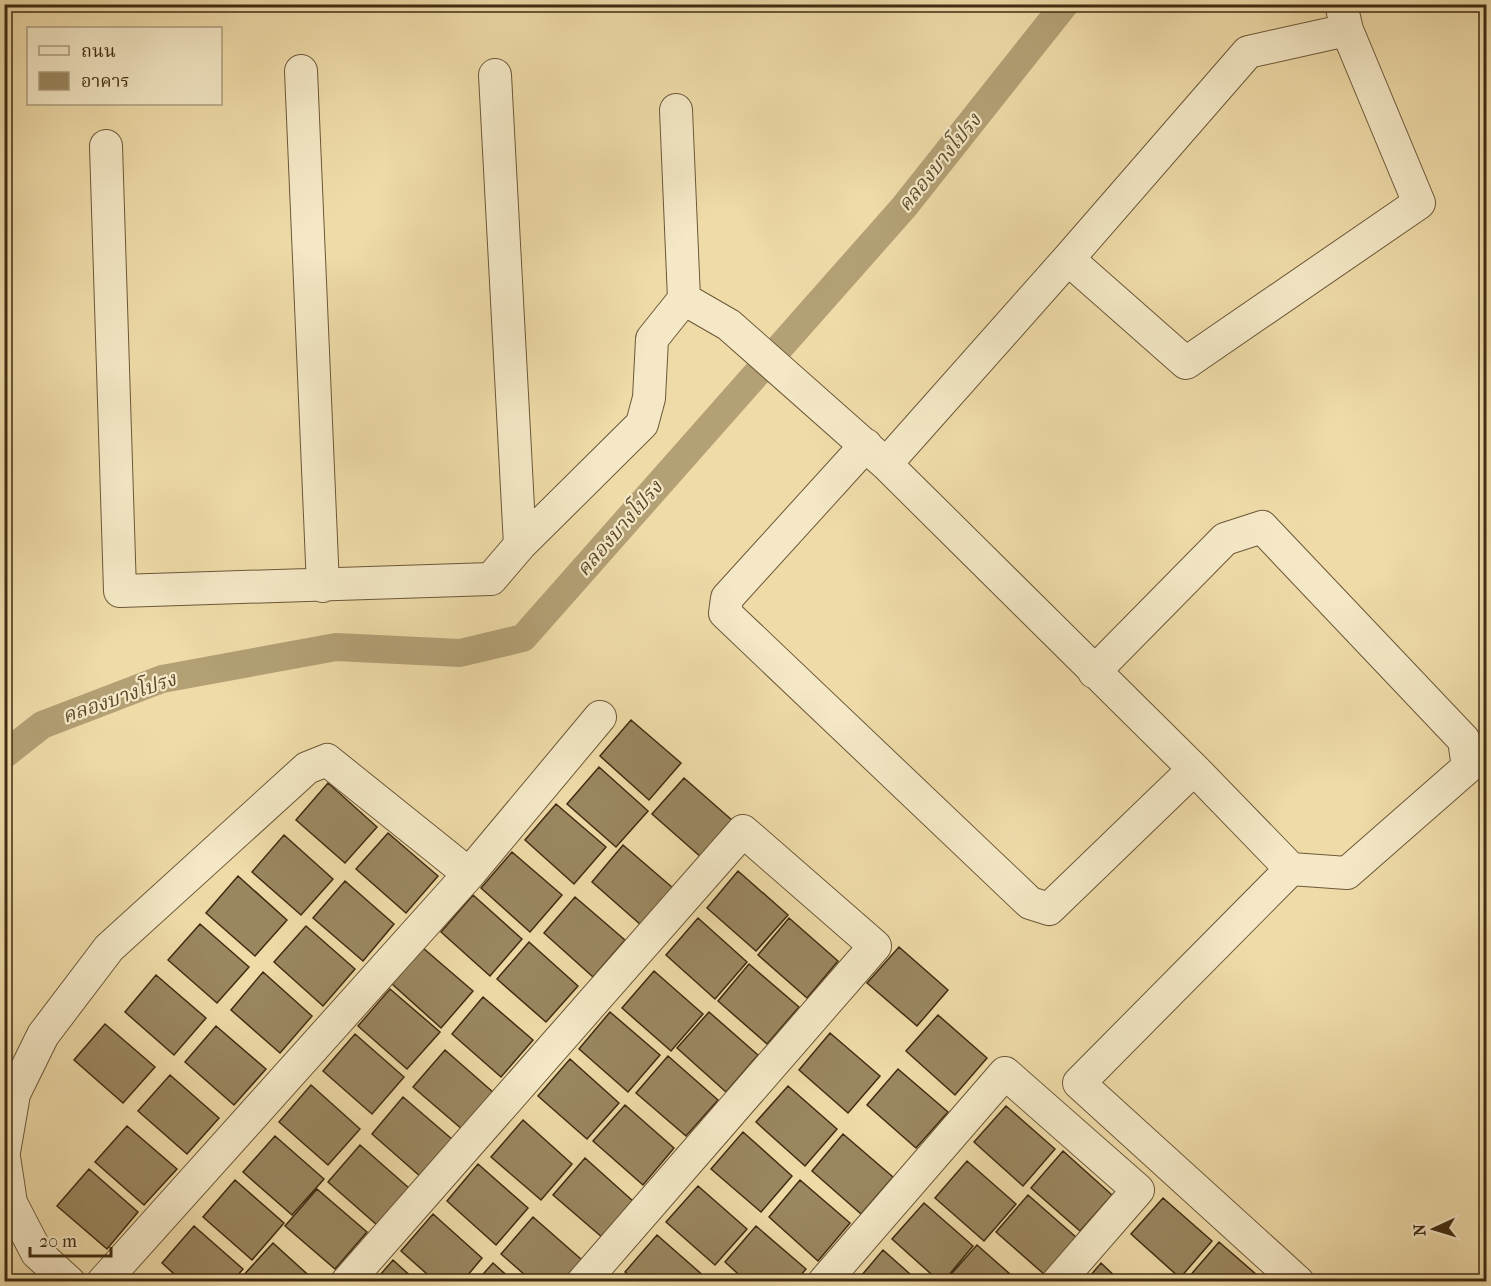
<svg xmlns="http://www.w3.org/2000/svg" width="1491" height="1286" viewBox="0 0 1491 1286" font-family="'IM FELL French Canon','Noto Serif Thai',serif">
	<rect width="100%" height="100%" fill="#eedba8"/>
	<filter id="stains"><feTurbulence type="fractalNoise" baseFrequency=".00333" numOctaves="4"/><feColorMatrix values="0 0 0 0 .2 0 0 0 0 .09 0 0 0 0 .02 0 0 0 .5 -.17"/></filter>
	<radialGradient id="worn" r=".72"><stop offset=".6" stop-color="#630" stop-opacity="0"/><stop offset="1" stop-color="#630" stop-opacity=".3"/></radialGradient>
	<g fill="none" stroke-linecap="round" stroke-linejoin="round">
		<path stroke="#b3a075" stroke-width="28" d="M 4,755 L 42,725 L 162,679 L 336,647 L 460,653 L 523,638 L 904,207 L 1065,4"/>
	</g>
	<path fill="#9a8760" stroke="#402c12" stroke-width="1.5" d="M 631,720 L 681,763 L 649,800 L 600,756 Z
		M 599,767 L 648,811 L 616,847 L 567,804 Z
		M 684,778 L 733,821 L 702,858 L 652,814 Z
		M 328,783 L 377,827 L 345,863 L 296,820 Z
		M 556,804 L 606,847 L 574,884 L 525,840 Z
		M 388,833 L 438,876 L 406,913 L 356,869 Z
		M 284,835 L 333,879 L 301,915 L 252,872 Z
		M 623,845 L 673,888 L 641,925 L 592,882 Z
		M 512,852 L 562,895 L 530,932 L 481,888 Z
		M 738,871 L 788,915 L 756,951 L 707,908 Z
		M 238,876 L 287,920 L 255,956 L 206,913 Z
		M 345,881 L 394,924 L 363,961 L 313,918 Z
		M 473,895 L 522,939 L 490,976 L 441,932 Z
		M 575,897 L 625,940 L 593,977 L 544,933 Z
		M 698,918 L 747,962 L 715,999 L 666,955 Z
		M 789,918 L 838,961 L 807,998 L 758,955 Z
		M 200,924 L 249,967 L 217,1003 L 168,960 Z
		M 306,926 L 355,969 L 323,1006 L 274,962 Z
		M 529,942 L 578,986 L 546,1022 L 497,979 Z
		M 899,947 L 948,990 L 917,1026 L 867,983 Z
		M 423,948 L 473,991 L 441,1028 L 392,984 Z
		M 749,964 L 799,1007 L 767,1044 L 718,1001 Z
		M 654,971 L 703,1014 L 671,1051 L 622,1008 Z
		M 263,972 L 312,1016 L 280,1053 L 231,1010 Z
		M 156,975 L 206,1018 L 174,1055 L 125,1012 Z
		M 390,989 L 440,1032 L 407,1069 L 358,1026 Z
		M 483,997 L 533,1040 L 501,1077 L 452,1034 Z
		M 610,1012 L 660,1055 L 628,1092 L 579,1049 Z
		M 709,1012 L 758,1055 L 726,1092 L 677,1048 Z
		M 938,1015 L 987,1058 L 955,1095 L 906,1051 Z
		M 105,1024 L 155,1067 L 123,1103 L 74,1060 Z
		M 216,1026 L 266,1069 L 234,1105 L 185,1062 Z
		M 830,1033 L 880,1076 L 848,1113 L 799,1070 Z
		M 355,1034 L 404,1077 L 372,1114 L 323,1071 Z
		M 445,1050 L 494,1093 L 463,1130 L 413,1087 Z
		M 668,1056 L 718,1100 L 686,1136 L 636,1093 Z
		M 570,1059 L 619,1103 L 587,1139 L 538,1096 Z
		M 898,1069 L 948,1112 L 916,1148 L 867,1105 Z
		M 170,1075 L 219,1118 L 187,1154 L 138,1111 Z
		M 311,1085 L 360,1129 L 328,1165 L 279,1122 Z
		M 788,1086 L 837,1129 L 805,1166 L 756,1122 Z
		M 403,1097 L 453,1140 L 421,1177 L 372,1134 Z
		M 625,1105 L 674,1148 L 643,1185 L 593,1141 Z
		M 1006,1106 L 1055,1149 L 1023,1186 L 974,1142 Z
		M 523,1120 L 572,1164 L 541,1200 L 491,1157 Z
		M 127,1126 L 177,1169 L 144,1205 L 95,1162 Z
		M 743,1132 L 792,1176 L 761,1212 L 711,1169 Z
		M 843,1134 L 893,1177 L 861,1214 L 812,1171 Z
		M 275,1136 L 324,1179 L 292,1215 L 243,1172 Z
		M 360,1145 L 409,1188 L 377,1225 L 328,1182 Z
		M 1063,1151 L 1112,1195 L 1080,1231 L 1031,1188 Z
		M 585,1158 L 634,1202 L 603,1238 L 553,1195 Z
		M 967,1161 L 1016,1204 L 984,1241 L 935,1198 Z
		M 478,1164 L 528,1208 L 496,1245 L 447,1201 Z
		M 89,1169 L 138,1212 L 107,1249 L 57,1206 Z
		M 235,1180 L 284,1223 L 252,1260 L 203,1217 Z
		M 800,1180 L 850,1223 L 818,1261 L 769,1217 Z
		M 698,1186 L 747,1229 L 715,1265 L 666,1222 Z
		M 317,1189 L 367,1232 L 335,1269 L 285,1226 Z
		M 1028,1195 L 1077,1238 L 1045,1275 L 996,1232 Z
		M 1163,1198 L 1212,1241 L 1180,1278 L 1131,1234 Z
		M 924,1203 L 973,1246 L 943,1282 L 940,1282 L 892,1239 Z
		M 433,1214 L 482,1258 L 462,1282 L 436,1282 L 401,1251 Z
		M 533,1217 L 582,1260 L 564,1282 L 533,1282 L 501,1254 Z
		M 194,1226 L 243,1269 L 232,1282 L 183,1282 L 162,1263 Z
		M 756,1226 L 806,1269 L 795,1282 L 747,1282 L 725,1262 Z
		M 657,1235 L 706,1278 L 703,1282 L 636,1282 L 625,1272 Z
		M 1219,1242 L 1265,1282 L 1191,1282 L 1188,1278 Z
		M 273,1243 L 316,1282 L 243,1282 L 240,1279 Z
		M 977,1245 L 1019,1282 L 945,1281 Z
		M 883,1250 L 919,1282 L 856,1282 Z
		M 393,1260 L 417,1282 L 374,1282 Z
		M 493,1263 L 514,1282 L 476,1282 Z
		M 1101,1263 L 1121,1282 L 1085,1282 Z"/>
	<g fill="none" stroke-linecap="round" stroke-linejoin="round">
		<defs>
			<path id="street" d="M 301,71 L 323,586
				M 495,75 L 520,545
				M 106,146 L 120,591 L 491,579 L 520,545 L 642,424 L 649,398 L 652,339 L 684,299 L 676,110
				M 1068,259 L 1186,363 L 1419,203 L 1347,30 L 1341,4
				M 684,299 L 729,325 L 886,464 L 1194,769 L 1291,869 L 1347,873 L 1468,767 L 1464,740 L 1262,527 L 1225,539 L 1094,672
				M 866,445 L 727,598 L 725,613 L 1030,903 L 1049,909 L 1194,769
				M 886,464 L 1068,259 L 1248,52 L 1347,30
				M 1291,869 L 1079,1083 L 1298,1282
				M 4,1152 L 14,1094 L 43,1035 L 109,948 L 307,768 L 327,760 L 469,874
				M 4,1157 L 11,1203 L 37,1253 L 69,1282
				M 103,1282 L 469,874 L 600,717
				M 347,1282 L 743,831 L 875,946 L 583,1282
				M 824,1282 L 1005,1073 L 1138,1190 L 1058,1282"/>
		</defs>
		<use href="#street" stroke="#6c5838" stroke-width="34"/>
		<use href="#street" stroke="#f4e8c6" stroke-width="32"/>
	</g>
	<g text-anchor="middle" stroke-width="4.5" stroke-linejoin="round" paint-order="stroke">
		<g font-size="20" font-style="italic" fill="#5d492b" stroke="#f4e8c6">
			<text transform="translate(939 162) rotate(-51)" y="7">คลองบางโปรง</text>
			<text transform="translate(619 528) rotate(-49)" y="7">คลองบางโปรง</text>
			<text transform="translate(119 697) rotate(-19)" y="7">คลองบางโปรง</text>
		</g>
	</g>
	<rect width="1491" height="1286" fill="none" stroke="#eedba8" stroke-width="24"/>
	<rect x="6" y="6" width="1479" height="1274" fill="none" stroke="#402c12" stroke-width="3"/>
	<rect x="12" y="12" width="1467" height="1262" fill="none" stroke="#402c12" stroke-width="1.5"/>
	<rect x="27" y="27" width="195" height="78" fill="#f4e8c6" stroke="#ac9d7e" stroke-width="1.5"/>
	<rect x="39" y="46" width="30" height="9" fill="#f4e8c6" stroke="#ac9d7e" stroke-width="1.5"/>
	<text x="81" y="57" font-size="18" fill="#402c12">ถนน</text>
	<rect x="39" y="72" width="30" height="18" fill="#9a8760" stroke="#ac9d7e" stroke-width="1.5"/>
	<text x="81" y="87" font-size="18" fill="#402c12">อาคาร</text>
	<g transform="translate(1434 1229) rotate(266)" stroke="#f4e8c6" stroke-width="4.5" paint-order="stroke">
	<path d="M0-4.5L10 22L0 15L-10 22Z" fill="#402c12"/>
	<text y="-9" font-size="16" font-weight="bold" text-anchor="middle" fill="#402c12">N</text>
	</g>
	<path d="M30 1247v9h81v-9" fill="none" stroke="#402c12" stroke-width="3"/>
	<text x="39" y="1247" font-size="18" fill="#402c12" stroke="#f4e8c6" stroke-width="4.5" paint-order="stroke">20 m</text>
	<rect width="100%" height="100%" filter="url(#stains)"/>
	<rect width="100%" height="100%" fill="url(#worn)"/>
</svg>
